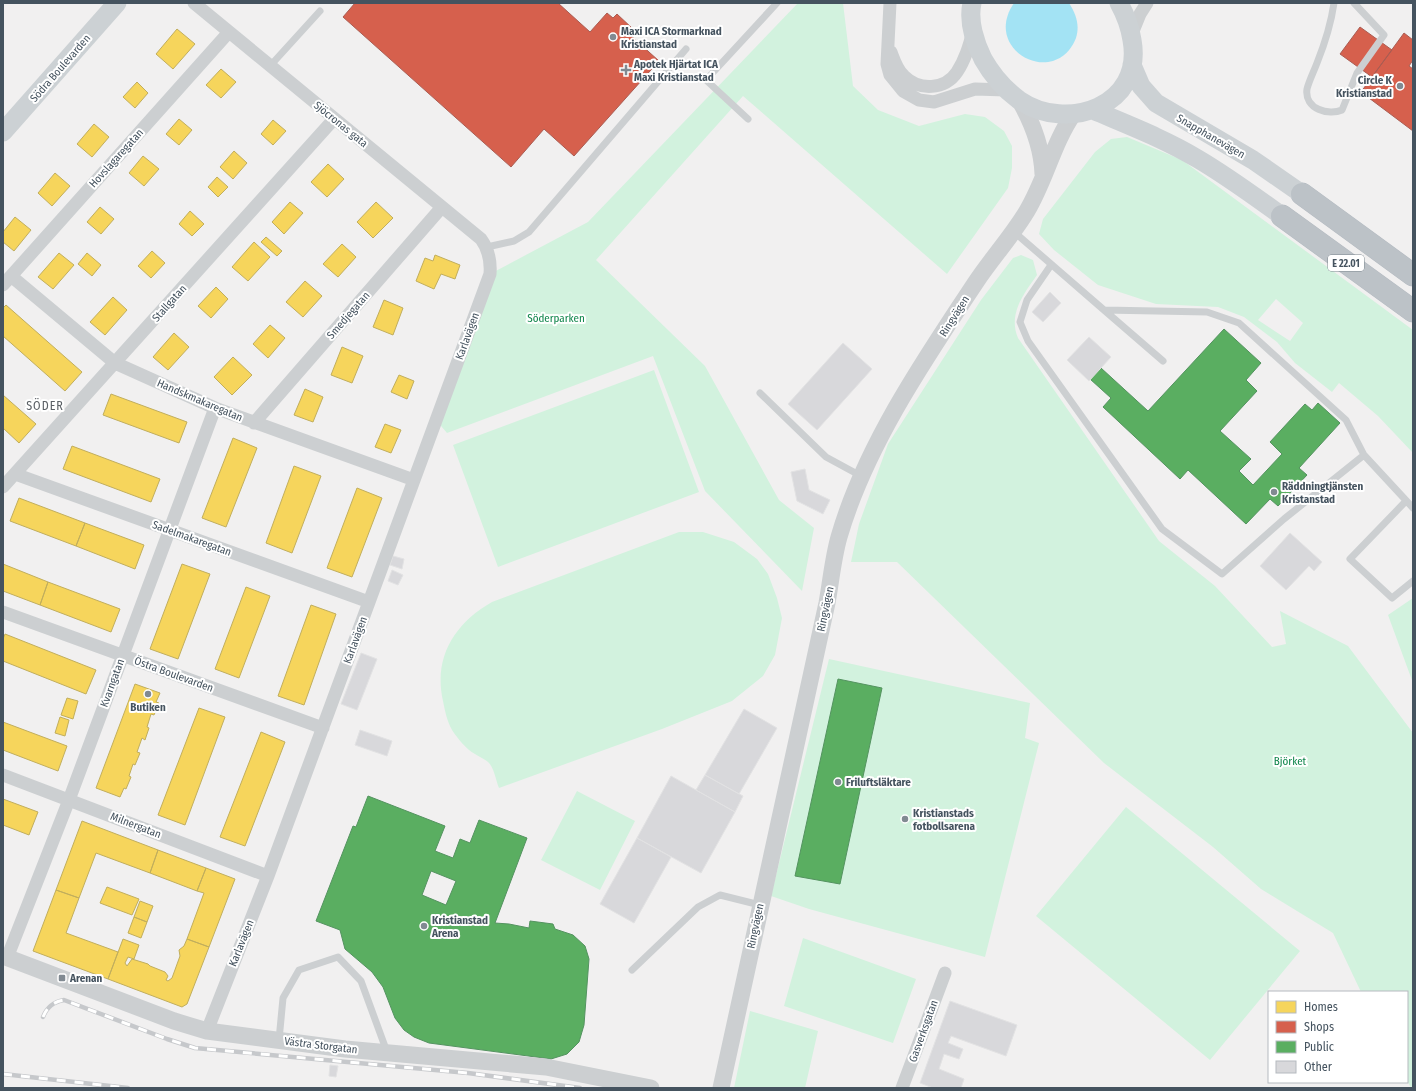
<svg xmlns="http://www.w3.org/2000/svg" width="1416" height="1091" viewBox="0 0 1416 1091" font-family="'Fira Sans Condensed',sans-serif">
	<rect width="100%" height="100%" fill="#f1f0f0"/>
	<path fill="#d2f2de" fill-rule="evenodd" d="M 798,3 L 843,3 L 853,86 L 878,110 L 919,126 L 965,114 L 985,117 L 1004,131 L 1012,146 L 1012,168 L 1008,188 L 947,274 L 743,96 L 596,260 L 705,366 L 779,500 L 814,528 L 802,591 L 705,491 L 653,356 L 447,433 L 436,420 L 490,274 L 588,222 Z
		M 1127,137 L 1182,160 L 1413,330 L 1413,453 L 1378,416 L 1339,383 L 1332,392 L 1295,363 L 1277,342 L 1244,317 L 1218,307 L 1156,304 L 1098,285 L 1054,250 L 1039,234 L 1043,219 L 1095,152 L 1111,139 ZM 1276,299 L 1303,323 L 1290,341 L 1258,320 Z
		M 1021,255 L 1033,260 L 1037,275 C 1023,295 1008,314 1018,338 L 1159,541 L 1215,586 L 1272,647 L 1286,644 L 1280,611 L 1348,646 L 1413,733 L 1413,1088 L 1411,1088 L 1407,1080 L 1407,992 L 1361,992 L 1333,933 L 1261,889 L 1213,847 L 1104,763 L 897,562 L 851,562 L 859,524 L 888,444 L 981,300 L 1013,258 Z
		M 654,370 L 699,492 L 498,567 L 453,445 Z
		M 679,532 L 703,532 L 734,542 L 757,559 L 768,574 L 777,598 L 782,618 L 775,655 L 763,676 L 732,701 L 662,729 L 499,788 C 496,781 494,767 488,762 C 485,759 479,757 475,754 C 466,749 458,739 452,730 C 447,721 445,711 443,701 C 433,657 455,623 492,602 Z
		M 1413,598 L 1413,683 L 1388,615 Z
		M 829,659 L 1030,703 L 1025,738 L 1039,743 L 985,957 L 809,909 L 771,896 Z
		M 577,791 L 635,821 L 600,890 L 541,860 Z
		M 1126,807 L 1300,951 L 1210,1060 L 1036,916 Z
		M 803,938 L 916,979 L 893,1043 L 784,1006 Z
		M 750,1011 L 818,1031 L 805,1088 L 734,1088 Z"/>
	<path fill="#a3e3f4" d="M 1014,3 L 1069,3 C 1076,14 1080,25 1076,38 C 1056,89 981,51 1014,3 Z"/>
	<path fill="#f6d55c" stroke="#c1ae5d" d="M 177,29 L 195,44 L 173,69 L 156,54 Z
		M 221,69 L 236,82 L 221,98 L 206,85 Z
		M 137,82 L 148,93 L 135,108 L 123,97 Z
		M 179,119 L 192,130 L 179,145 L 166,134 Z
		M 273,120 L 286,131 L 273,145 L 261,134 Z
		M 94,124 L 109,137 L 92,157 L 77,144 Z
		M 234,151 L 247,163 L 233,179 L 220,167 Z
		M 143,156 L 159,169 L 144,186 L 129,173 Z
		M 328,164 L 344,179 L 327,197 L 311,182 Z
		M 55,173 L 70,186 L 52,206 L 38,193 Z
		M 217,177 L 228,187 L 218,197 L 208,187 Z
		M 290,202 L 303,213 L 284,234 L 272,222 Z
		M 376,202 L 393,218 L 373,238 L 357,222 Z
		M 100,207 L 114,219 L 101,234 L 87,222 Z
		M 190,211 L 204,224 L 192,236 L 179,224 Z
		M 15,217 L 31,230 L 14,251 L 3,242 L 3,232 Z
		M 266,237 L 282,251 L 277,256 L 261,242 Z
		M 254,242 L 270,257 L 248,281 L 232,267 Z
		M 342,244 L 356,257 L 338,277 L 323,264 Z
		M 152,251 L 165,263 L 151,278 L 138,266 Z
		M 59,253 L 74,265 L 53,289 L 38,277 Z
		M 87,253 L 101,265 L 92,276 L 78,264 Z
		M 435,255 L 460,265 L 455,279 L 441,274 L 434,289 L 416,281 L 425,258 L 433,261 Z
		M 305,281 L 322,296 L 303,317 L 286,302 Z
		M 216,287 L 228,299 L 211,318 L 198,306 Z
		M 113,297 L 127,310 L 105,335 L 90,322 Z
		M 384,300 L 403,308 L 393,335 L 373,327 Z
		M 6,305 L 82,372 L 65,391 L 3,336 L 3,308 Z
		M 270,325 L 285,338 L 268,358 L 253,344 Z
		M 174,333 L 189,347 L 168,370 L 153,357 Z
		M 342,347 L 363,356 L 352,383 L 331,375 Z
		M 233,357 L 252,375 L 232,395 L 214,377 Z
		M 399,375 L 414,381 L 407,399 L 391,392 Z
		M 305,389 L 323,397 L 313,422 L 294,415 Z
		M 111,394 L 187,422 L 179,443 L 103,415 Z
		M 3,395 L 36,424 L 19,443 L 3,428 Z
		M 385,424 L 401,430 L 391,453 L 375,447 Z
		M 233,438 L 257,448 L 226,527 L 202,518 Z
		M 72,446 L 160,479 L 151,502 L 63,469 Z
		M 294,466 L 321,476 L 292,553 L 266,543 Z
		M 357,488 L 382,498 L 352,577 L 327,568 Z
		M 19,498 L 85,523 L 76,546 L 10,521 Z
		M 85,523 L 144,545 L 135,569 L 76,546 Z
		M 3,564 L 48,582 L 40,605 L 3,591 Z
		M 182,564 L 210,574 L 178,659 L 150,649 Z
		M 48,582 L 120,609 L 111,632 L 40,605 Z
		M 246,587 L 270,596 L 239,678 L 215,669 Z
		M 311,605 L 336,614 L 304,705 L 278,696 Z
		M 5,634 L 96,670 L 86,694 L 3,661 L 3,639 Z
		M 135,684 L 160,693 L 156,702 L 159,703 L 154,715 L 151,714 L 147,727 L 149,728 L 145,740 L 142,738 L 137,752 L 140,753 L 135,765 L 133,764 L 129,776 L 131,777 L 126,789 L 124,788 L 120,797 L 96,788 Z
		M 67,698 L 78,701 L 73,719 L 61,715 Z
		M 199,708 L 225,717 L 185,825 L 158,815 Z
		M 60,717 L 69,720 L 65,736 L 55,733 Z
		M 3,722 L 67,746 L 58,771 L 3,750 Z
		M 261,732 L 285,742 L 245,846 L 220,837 Z
		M 3,799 L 38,812 L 29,835 L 3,825 Z
		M 82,821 L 158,850 L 150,873 L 96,853 L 79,898 L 56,890 Z
		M 158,850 L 206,868 L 197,891 L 150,873 Z
		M 206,868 L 235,879 L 209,947 L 187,939 L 204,893 L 197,891 Z
		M 107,887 L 139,899 L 132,915 L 100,903 Z
		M 56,890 L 79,898 L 66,933 L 118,952 L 108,979 L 33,951 Z
		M 140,901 L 153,906 L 147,922 L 134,917 Z
		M 134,917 L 147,922 L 141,938 L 128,933 Z
		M 123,939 L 139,945 L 134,959 L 128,957 L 125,963 L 127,966 L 132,959 L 148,964 L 150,966 L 165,972 L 168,976 L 166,980 L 168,981 L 172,978 L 180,956 L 179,950 L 184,946 L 187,939 L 209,947 L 187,1004 L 182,1007 L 108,979 Z"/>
	<path fill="#d6604d" stroke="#aa5c52" d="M 355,3 L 558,3 L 590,32 L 607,13 L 613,18 L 617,14 L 633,29 L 629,34 L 659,61 L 574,156 L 544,129 L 511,167 L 343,17 Z
		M 1360,27 L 1392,50 L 1372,77 L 1340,54 Z
		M 1404,33 L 1413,40 L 1413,60 L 1409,66 L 1413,69 L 1413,131 L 1361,92 Z"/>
	<path fill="#5aae61" stroke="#549360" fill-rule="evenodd" d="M 1224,329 L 1261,363 L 1246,380 L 1257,391 L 1220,431 L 1251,459 L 1239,471 L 1253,485 L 1282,454 L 1270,442 L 1305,404 L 1312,410 L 1318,403 L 1340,423 L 1299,468 L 1307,475 L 1278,506 L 1270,499 L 1246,524 L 1188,470 L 1180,479 L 1103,407 L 1111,398 L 1090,379 L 1101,368 L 1148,411 Z
		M 838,679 L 882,688 L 840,884 L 795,876 Z
		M 368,796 L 445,826 L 435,851 L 453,858 L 460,839 L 470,843 L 479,820 L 527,838 L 495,923 L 509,924 L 529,928 L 530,921 L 553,924 L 555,929 L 573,935 L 585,946 L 589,959 L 584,1025 L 579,1042 L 567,1054 L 551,1059 L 429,1043 L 414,1037 L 404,1030 L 395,1018 L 383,987 L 372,972 L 345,949 L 340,930 L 316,921 L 353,826 L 356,827 ZM 431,871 L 456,881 L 446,905 L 422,895 Z"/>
	<path fill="#d8d8db" stroke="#e2e2e3" d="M 1050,292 L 1061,303 L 1043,322 L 1032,312 Z
		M 1089,337 L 1111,357 L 1089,381 L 1067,360 Z
		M 843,343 L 872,369 L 817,430 L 788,404 Z
		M 805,469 L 809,490 L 830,500 L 823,514 L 797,501 L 791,472 Z
		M 1290,533 L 1322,562 L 1314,571 L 1309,566 L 1286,590 L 1260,566 Z
		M 393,556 L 404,559 L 402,569 L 390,565 Z
		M 392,570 L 403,575 L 398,585 L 388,581 Z
		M 361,653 L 377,659 L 357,710 L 341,704 Z
		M 744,709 L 777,728 L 739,794 L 705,775 Z
		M 360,730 L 392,741 L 387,756 L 355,745 Z
		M 705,775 L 743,796 L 735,812 L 696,790 Z
		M 671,776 L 735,812 L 701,873 L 637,838 Z
		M 637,838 L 671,857 L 634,923 L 600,904 Z
		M 950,1001 L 1017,1025 L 1006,1056 L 951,1036 L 948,1043 L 963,1049 L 959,1059 L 944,1054 L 939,1069 L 964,1079 L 961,1088 L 933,1088 L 920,1083 Z
		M 330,1065 L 338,1066 L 336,1077 L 329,1076 Z"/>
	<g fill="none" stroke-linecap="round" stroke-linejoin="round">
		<defs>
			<path id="motorway" d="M 1302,194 L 1413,275
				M 1282,216 L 1413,311"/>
		</defs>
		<use href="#motorway" stroke="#b4bac1" stroke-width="23"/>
		<path stroke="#cccfd1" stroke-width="7" d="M 1334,3 C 1331,24 1325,43 1317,63 C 1314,71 1309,81 1307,89 C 1304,109 1329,116 1342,110 L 1357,73 L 1384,35 L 1354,3
			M 270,66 L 320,11
			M 748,119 L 706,80 L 777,3
			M 1013,231 L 1104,310 L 1207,312 L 1239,323 L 1346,420 L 1364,455 L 1284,519 L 1222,574 L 1162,529 L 1028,341 L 1020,322 L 1027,300 L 1051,265
			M 487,247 L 514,241 L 529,232 L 686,49
			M 1104,310 L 1163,361
			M 760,393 L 826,457 L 861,476
			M 1364,455 L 1413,508
			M 1406,501 L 1350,559 L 1392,598 L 1413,581
			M 632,970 L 698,907 L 720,895 L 760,905
			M 279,1040 L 283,998 L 299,970 L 338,957 L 361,981 L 387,1052"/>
		<path stroke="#cccfd1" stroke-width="13" d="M 194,3 L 481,239 C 489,250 491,261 490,274 L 268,876 L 207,1031
			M 890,3 L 887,64 L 890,75 L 903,91 L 919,100 L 934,102 L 975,89 L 1006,90
			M 1131,36 L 1140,14 L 1147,3
			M 891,52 C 894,60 897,70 904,76 C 919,91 945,90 957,72 C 965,60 969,46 973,32
			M 11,276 L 115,363 L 215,408 L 414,480
			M 3,285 L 229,32
			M 254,423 L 442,207
			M 15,474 L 369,602
			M 3,487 L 334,119
			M 3,612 L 323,728
			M 3,775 L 268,876
			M 7,958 L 69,800 L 215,408
			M 902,1088 L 945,973"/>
		<path stroke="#cccfd1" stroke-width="17" d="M 1020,101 C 1033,124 1042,147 1043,174
			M 3,956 L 174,1021 L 207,1031 L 345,1049 L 546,1067 L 651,1088
			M 721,1088 L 827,603 C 831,581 833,558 839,537 C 865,447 924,360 976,282 C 992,258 1012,236 1027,211 C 1046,179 1053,143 1074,113"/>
		<path stroke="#ccd1d4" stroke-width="19" d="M 972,3 C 968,21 975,43 983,59 C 992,75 1004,89 1019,100 C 1067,133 1144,106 1132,40 C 1130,27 1125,14 1119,3
			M 1132,65 L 1141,86 L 1156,103 L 1253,160 L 1302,194
			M 1093,110 C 1128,125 1165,139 1198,159 C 1227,176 1254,196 1282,216
			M 3,132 L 117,3"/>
		<use href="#motorway" stroke="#bcc2c7" stroke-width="22"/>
		<defs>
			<path id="rail" d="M 43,1017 C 47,1007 53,1002 64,1000 L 167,1039 L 195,1048 L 468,1073 L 580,1088
				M 3,1074 L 128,1088"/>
		</defs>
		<use href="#rail" stroke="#c6c8cb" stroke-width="4.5"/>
		<use href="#rail" stroke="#fff" stroke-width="3" stroke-dasharray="9" stroke-linecap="butt"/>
	</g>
	<g fill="#818a92" stroke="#fff" stroke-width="1.5">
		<circle cx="613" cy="37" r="4"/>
		<path d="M624 64h4v4h4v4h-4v4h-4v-4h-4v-4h4z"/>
		<circle cx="1400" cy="86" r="4"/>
		<circle cx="1274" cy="492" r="4"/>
		<circle cx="148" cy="694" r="4"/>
		<circle cx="838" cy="782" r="4"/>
		<circle cx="905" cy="819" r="4"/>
		<circle cx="424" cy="926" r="4"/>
		<rect x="58" y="974" width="8" height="8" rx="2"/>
	</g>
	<g text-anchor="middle" stroke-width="4" stroke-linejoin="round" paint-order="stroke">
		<rect fill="#fff" stroke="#7d878f" stroke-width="1" x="1328" y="255" width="36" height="16" rx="3"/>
		<g font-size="10" font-weight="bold" fill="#45535f">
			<text x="1346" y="267">E 22.01</text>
		</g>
		<g font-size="11" font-weight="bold" fill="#45535f" stroke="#fff" text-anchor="start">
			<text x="621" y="35">Maxi ICA Stormarknad<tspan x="621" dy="13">Kristianstad</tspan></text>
			<text x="634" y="68">Apotek Hjärtat ICA<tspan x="634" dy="13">Maxi Kristianstad</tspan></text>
			<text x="1392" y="84" text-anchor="end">Circle K<tspan x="1392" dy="13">Kristianstad</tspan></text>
			<text x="1282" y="490">Räddningtjänsten<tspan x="1282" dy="13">Kristanstad</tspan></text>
			<text x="148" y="711" text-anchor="middle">Butiken</text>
			<text x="846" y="786">Friluftsläktare</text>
			<text x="913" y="817">Kristianstads<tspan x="913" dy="13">fotbollsarena</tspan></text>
			<text x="432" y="924">Kristianstad<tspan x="432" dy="13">Arena</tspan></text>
			<text x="70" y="982">Arenan</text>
		</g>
		<g font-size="11" fill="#45535f" stroke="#fff">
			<text transform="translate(60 68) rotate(-49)" y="4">Södra Boulevarden</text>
			<text transform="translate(341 124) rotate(39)" y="4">Sjöcronas gata</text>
			<text transform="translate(1211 136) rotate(30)" y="4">Snapphanevägen</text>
			<text transform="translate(116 158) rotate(-48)" y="4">Hovslagaregatan</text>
			<text transform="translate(169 303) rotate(-48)" y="4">Stallgatan</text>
			<text transform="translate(348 315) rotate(-49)" y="4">Smedjegatan</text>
			<text transform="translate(954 316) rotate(-58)" y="4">Ringvägen</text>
			<text transform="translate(467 336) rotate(-70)" y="4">Karlavägen</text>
			<text transform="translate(200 400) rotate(23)" y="4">Handskmakaregatan</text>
			<text transform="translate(192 538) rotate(20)" y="4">Sadelmakaregatan</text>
			<text transform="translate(825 609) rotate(-78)" y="4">Ringvägen</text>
			<text transform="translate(355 640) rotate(-70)" y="4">Karlavägen</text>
			<text transform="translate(174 674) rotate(20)" y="4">Östra Boulevarden</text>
			<text transform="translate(112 683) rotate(-70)" y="4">Kvarngatan</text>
			<text transform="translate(136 825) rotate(21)" y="4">Milnergatan</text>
			<text transform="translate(755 926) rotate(-78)" y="4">Ringvägen</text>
			<text transform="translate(241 943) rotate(-68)" y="4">Karlavägen</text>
			<text transform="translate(923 1031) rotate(-70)" y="4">Gasverksgatan</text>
			<text transform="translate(321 1045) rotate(7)" y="4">Västra Storgatan</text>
		</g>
		<g font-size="11" fill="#0d8449" stroke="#fff">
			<text x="556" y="322">Söderparken</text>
			<text x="1290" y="765">Björket</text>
		</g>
		<g font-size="12" letter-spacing="1" fill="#5b6065" stroke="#fff">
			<text x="45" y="410">SÖDER</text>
		</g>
	</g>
	<rect width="1416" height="1091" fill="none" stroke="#45535f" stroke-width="8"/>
	<rect x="1268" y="991" width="140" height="92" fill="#ffffff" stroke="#b5babf"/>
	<rect x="1276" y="1001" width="20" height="12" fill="#f6d55c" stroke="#b5babf"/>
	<text x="1304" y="1011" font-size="12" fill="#45535f">Homes</text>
	<rect x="1276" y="1021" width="20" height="12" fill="#d6604d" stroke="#b5babf"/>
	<text x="1304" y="1031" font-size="12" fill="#45535f">Shops</text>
	<rect x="1276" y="1041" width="20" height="12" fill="#5aae61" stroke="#b5babf"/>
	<text x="1304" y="1051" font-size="12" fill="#45535f">Public</text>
	<rect x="1276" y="1061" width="20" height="12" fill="#d8d8db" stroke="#b5babf"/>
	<text x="1304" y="1071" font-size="12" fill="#45535f">Other</text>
</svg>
